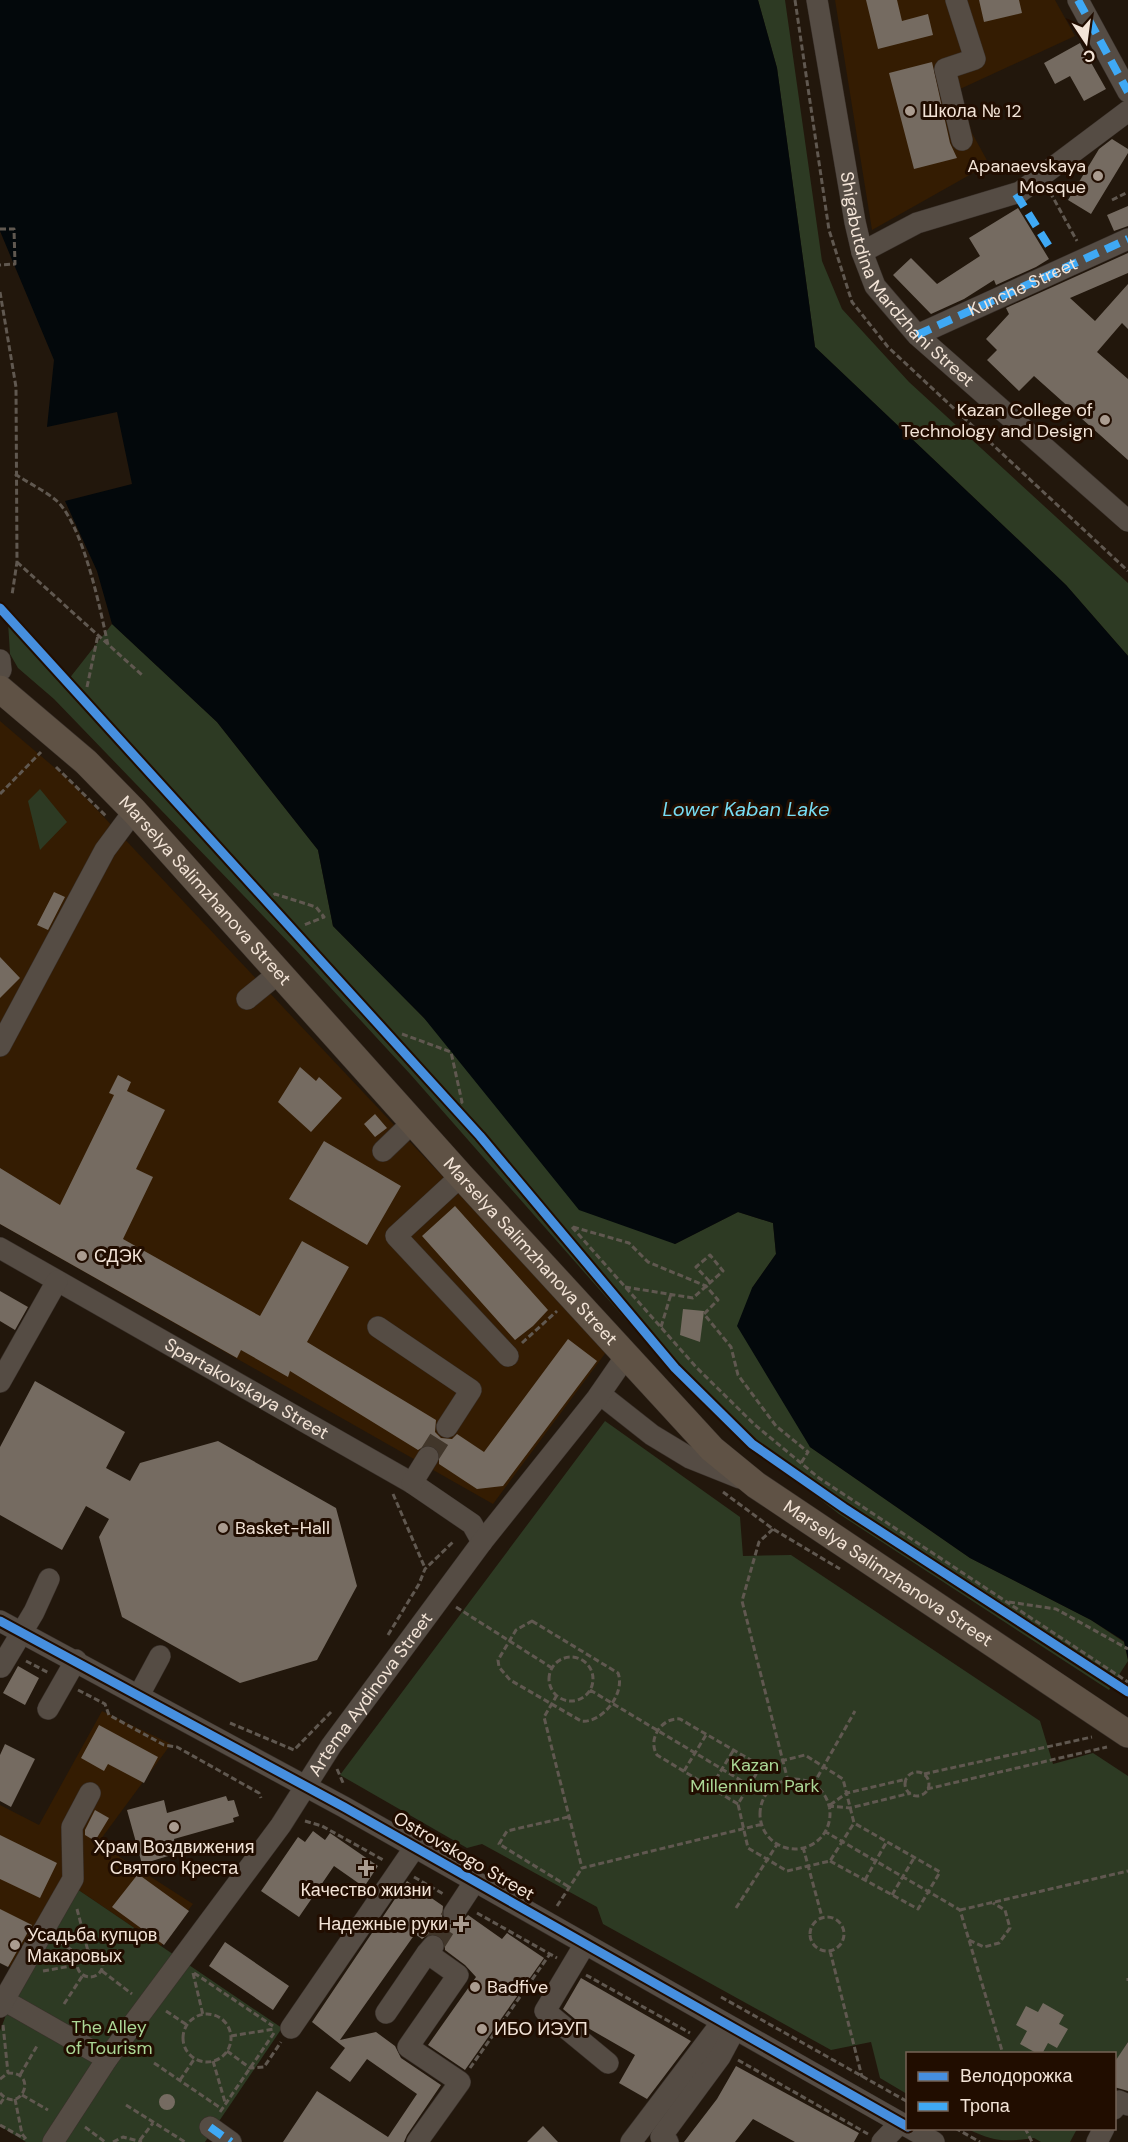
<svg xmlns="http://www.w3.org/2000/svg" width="1128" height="2142" viewBox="0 0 1128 2142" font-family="'DM Sans',sans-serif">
	<rect width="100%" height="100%" fill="#22170c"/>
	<path fill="#341c02" d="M 835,0 L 1055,0 L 1075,36 L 960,89 L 972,133 L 989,164 L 872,230 Z
		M 0,721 L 69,780 L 607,1351 L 493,1504 L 0,1224 Z
		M 102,1711 L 171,1744 L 98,1843 L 193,1904 L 161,1946 L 74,1887 L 22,1972 L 0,1962 L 0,1805 L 39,1825 Z"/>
	<path fill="#2d3a23" d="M 758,0 L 785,0 L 822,261 L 842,309 L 909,382 L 1128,583 L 1128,656 L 1066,585 L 815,347 L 777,68 Z
		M 8,622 L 65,684 L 112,624 L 217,722 L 318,850 L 333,926 L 424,1018 L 675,1244 L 738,1212 L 773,1223 L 776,1254 L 752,1288 L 810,1447 L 970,1558 L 1091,1620 L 1124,1642 L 1128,1661 L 1109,1690 L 839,1514 L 748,1443 L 671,1371 L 411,1075 L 293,947 L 54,699 L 18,668 L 10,654 Z
		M 40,789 L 67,822 L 40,850 L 28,801 Z
		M 605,1421 L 740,1517 L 743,1556 L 791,1555 L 1040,1721 L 1053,1764 L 1093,1753 L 1128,1776 L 1128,2042 L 1115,2063 L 1114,2054 L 908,2054 L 907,2094 L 880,2078 L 871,2042 L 831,2050 L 603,1924 L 597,1907 L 482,1844 L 467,1848 L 340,1775 Z
		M 74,1887 L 282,2028 L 205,2142 L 26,2142 L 0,2126 L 0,2031 L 22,1972 Z
		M 968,2129 L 1077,2129 L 1070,2142 L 1041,2142 L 1034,2138 C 1005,2142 994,2142 968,2129 Z"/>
	<path fill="#03080b" d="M 0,0 L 758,0 L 777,68 L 815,347 L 1066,585 L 1128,656 L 1128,1659 L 1124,1641 L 1091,1620 L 970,1558 L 810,1447 L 737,1326 L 752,1288 L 776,1254 L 773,1223 L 738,1212 L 675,1244 L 579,1210 L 424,1018 L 333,926 L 318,850 L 217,722 L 112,624 L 97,571 L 65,501 L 132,484 L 117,412 L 47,427 L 54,360 L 0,231 Z"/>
	<path fill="#756b61" d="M 866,0 L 897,0 L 902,21 L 928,14 L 933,35 L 878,49 Z
		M 979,0 L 1019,0 L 1022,13 L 984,22 Z
		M 1080,43 L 1106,89 L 1084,101 L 1070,76 L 1055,84 L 1044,63 Z
		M 932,62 L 950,143 L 957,158 L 914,169 L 889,73 Z
		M 1112,139 L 1128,149 L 1128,153 L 1091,214 L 1068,200 L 1099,149 Z
		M 1128,206 L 1128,226 L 1114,231 L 1107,215 Z
		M 1018,208 L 1049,259 L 1036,267 L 996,285 L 994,280 L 964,299 L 931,314 L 893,275 L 911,258 L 937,284 L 980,256 L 969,238 Z
		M 1128,253 L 1128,273 L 1070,298 L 1095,321 L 1128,284 L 1128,329 L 1122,323 L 1097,352 L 1128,379 L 1128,460 L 1034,376 L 1019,391 L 987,360 L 997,350 L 986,339 L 1009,314 L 1006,308 Z
		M 54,892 L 65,897 L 48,930 L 37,925 Z
		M 0,957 L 20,978 L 0,998 Z
		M 300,1067 L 316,1081 L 319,1077 L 342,1098 L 311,1132 L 278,1102 Z
		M 118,1075 L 131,1082 L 127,1091 L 165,1110 L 136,1169 L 153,1177 L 123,1239 L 260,1316 L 302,1241 L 349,1267 L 307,1342 L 436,1420 L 435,1432 L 441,1438 L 452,1439 L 457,1434 L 484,1452 L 568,1339 L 597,1361 L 503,1486 L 477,1489 L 439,1464 L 439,1451 L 434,1446 L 428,1444 L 418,1450 L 290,1371 L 288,1377 L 241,1350 L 237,1358 L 0,1224 L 0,1168 L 60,1205 L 114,1095 L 109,1093 Z
		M 375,1114 L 387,1128 L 375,1137 L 364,1124 Z
		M 324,1141 L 401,1186 L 367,1245 L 289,1199 Z
		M 455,1206 L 548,1310 L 533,1326 L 515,1340 L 422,1236 Z
		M 0,1291 L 28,1307 L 15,1330 L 0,1321 Z
		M 683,1309 L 704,1311 L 700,1342 L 680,1335 Z
		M 35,1381 L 125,1432 L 106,1468 L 130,1481 L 140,1463 L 218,1441 L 336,1508 L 357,1586 L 317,1660 L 240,1683 L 122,1617 L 99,1537 L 109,1519 L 86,1506 L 62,1550 L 0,1515 L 0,1447 Z
		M 18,1666 L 39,1678 L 25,1705 L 3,1693 Z
		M 99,1725 L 158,1757 L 144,1783 L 108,1764 L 104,1771 L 81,1758 Z
		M 5,1744 L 35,1759 L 11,1807 L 0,1801 L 0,1755 Z
		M 226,1796 L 228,1801 L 234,1800 L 239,1816 L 233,1818 L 234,1822 L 174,1839 L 178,1853 L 142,1864 L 127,1810 L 164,1800 L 167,1813 Z
		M 95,1810 L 109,1818 L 95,1841 L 85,1835 L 85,1830 Z
		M 313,1831 L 325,1840 L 330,1833 L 378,1866 L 364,1887 L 334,1866 L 299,1917 L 261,1891 L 298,1837 L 305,1842 Z
		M 0,1835 L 57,1863 L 40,1898 L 0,1879 Z
		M 138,1874 L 189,1911 L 164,1945 L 112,1907 Z
		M 407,1881 L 443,1906 L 442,1918 L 448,1924 L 459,1925 L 468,1915 L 502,1939 L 507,1933 L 544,1958 L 465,2070 L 428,2045 L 476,1977 L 465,1965 L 445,1950 L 445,1942 L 441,1936 L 429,1934 L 422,1939 L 415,1934 L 340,2040 L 376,2032 L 395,2046 L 401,2058 L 441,2085 L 407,2135 L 404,2142 L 283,2142 L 317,2091 L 388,2137 L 417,2094 L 367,2059 L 350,2082 L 330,2068 L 345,2048 L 312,2022 Z
		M 0,1909 L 32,1925 L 8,1967 L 0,1963 Z
		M 225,1942 L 289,1986 L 273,2010 L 209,1966 Z
		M 581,1978 L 691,2041 L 647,2099 L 619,2083 L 635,2055 L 581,2024 L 563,2009 Z
		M 1043,2003 L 1064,2015 L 1059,2024 L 1068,2029 L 1057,2048 L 1048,2043 L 1042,2054 L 1038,2054 L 1020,2044 L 1027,2031 L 1016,2025 L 1026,2006 L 1038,2012 Z
		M 1128,2042 L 1128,2091 L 1114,2087 L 1114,2063 Z
		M 736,2066 L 859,2133 L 854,2142 L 795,2142 L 753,2119 L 735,2142 L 684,2142 L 717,2099 Z
		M159 2102a8 8 0 1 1 16 0a8 8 0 1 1-16 0Z
		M 543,2126 L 558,2142 L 527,2142 Z"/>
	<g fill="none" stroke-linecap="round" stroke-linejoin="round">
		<path stroke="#41362a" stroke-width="21" stroke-dasharray="21 10" stroke-linecap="butt" d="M 428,1457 L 447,1427
			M 433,1946 L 454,1913"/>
		<defs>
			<g id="minor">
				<path id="s1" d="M 817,0 L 855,222 L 862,252 L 875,286 L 917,335 L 1128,521"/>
				<path d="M 956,0 L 975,59 L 945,69 L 962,140"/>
				<path d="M 1078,0 L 1128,92"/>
				<path d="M 862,252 L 917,223 L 1020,192 L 1128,111"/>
				<path d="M 917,335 L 1128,239"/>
				<path d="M 0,660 L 1,670"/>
				<path d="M 247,999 L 280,972"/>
				<path d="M 0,1046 L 105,850 L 134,811"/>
				<path d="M 383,1151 L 413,1122"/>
				<path d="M 461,1176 L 396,1236 L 508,1356"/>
				<path id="s2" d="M 0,1248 L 412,1483 L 472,1524 L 482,1542"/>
				<path d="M 378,1327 L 471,1390 L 447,1427"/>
				<path d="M 0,1382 L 57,1281"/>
				<path d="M 600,1394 L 652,1435 L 690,1458 L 740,1478"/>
				<path d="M 412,1483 L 428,1457"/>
				<path d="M 0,1621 L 344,1807 L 908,2127"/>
				<path d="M 1,1667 L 34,1612 L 49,1579"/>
				<path d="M 139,1695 L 160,1656"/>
				<path d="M 48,1709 L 76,1660"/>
				<path d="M 454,1913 L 475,1881"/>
				<path d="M 585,1944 L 545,2011 L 608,2063"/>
				<path d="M 0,1998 L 107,2059"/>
				<path d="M 0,2007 L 73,1879 L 72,1827 L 90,1793"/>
				<path d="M 386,2013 L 427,1953"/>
				<path d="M 291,2028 L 415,1847"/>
				<path d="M 1114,2109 L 1119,2101 L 1128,2105"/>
				<path d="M 210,2127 L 231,2142"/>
				<path d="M 910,2128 L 934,2142"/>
				<path id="s3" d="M 53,2142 L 107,2059 L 281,1825 L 331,1746 L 482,1542 L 597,1398 L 626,1356"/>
				<path d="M 417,2142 L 460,2082 L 408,2047 L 458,1975 L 427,1953 L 433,1946"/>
				<path d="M 631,2142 L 722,2022"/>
				<path d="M 668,2142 L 661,2137 L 720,2057 L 735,2029"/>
				<path d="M 882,2142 L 900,2123"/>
				<path d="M 1097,2142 L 1104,2128"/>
			</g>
			<g id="major">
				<path id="s4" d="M 0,689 L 86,762 L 134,811 L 461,1176 L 712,1449 L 756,1485 L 1128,1734"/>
			</g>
		</defs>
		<use href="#minor" stroke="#39302a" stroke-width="22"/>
		<use href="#major" stroke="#39302a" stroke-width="28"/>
		<path stroke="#605850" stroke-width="3" stroke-dasharray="6 3" stroke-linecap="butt" d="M 795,0 L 829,230 L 852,302 L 888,347 L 1128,571
			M 1050,192 L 1077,241
			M 1112,200 L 1128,192
			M 0,229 L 14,229 L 15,264 L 0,265
			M 0,292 L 16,387 L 17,562 L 12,595
			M 15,474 C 28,483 46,491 58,502 C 84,529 100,608 108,645
			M 17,562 L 142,675
			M 87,687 L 98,635
			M 56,767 L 107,817
			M 0,794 L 41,752
			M 267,901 L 275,894 L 316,907 L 324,917 L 304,925
			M 402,1034 L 451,1052 L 462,1102 L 454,1108
			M 572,1227 L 697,1368 L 755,1425 L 819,1478 L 1128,1682
			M 573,1227 L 629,1243 L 648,1262 L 706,1286 L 718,1300 L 704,1314 L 731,1347 L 738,1375 L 776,1426 L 808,1452 L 801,1463
			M 625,1287 L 693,1298 L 723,1271 L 710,1255 L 696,1267 L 710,1282
			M 661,1327 L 671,1294
			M 522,1343 L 557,1311
			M 723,1492 L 773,1529 L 840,1569
			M 393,1494 L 425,1568
			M 773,1529 L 759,1542 L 742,1601 L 788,1781
			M 1009,1602 L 1056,1609 L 1128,1649
			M 456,1607 L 552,1668
			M 532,1621 L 618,1673 C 626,1694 601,1724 581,1721 L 510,1680 L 499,1667 L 498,1660 L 516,1630 Z
			M 388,1635 L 419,1584 L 425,1569 L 454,1541
			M549 1679a22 22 0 1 1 44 0a22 22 0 1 1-44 0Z
			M 26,1661 L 49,1673
			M 78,1690 L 105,1704 L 109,1715 L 164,1745 L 177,1747 L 259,1793 L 261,1798
			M 590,1690 L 767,1796
			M 557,1695 L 544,1717 L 582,1868 L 763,1824
			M 230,1723 L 294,1750 L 331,1712
			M 337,1769 L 344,1785
			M 684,1771 L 706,1735
			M905 1784a12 12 0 1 1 24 0a12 12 0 1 1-24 0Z
			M 924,1774 L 1092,1737
			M760 1814a35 35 0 1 1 70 0a35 35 0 1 1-70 0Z
			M 813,1785 L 855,1711
			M 711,1787 L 733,1751
			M 927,1789 L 1107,1747
			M 738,1804 L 657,1755 C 647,1739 662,1717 680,1719 L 761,1766 L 805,1755 L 843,1779 L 854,1823 L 830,1861 L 787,1871 L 748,1848 L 738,1804 L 761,1766
			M 830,1805 L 847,1793 L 907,1779
			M 828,1806 L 850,1808 L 911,1793
			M 568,1817 L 507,1831 L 499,1844 L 569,1887
			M 305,1821 L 322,1826 L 385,1861
			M 824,1831 L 960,1910 L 1003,2054
			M 803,1847 L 822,1917
			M 830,1861 L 918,1909 L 940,1872 L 854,1823
			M 414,1877 L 445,1895
			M 865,1880 L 887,1841
			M 892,1895 L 914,1858
			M 557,1906 L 582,1868
			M 736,1908 L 778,1843
			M 77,1909 L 88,1951
			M 960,1910 L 1128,1871
			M 477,1913 L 557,1958
			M810 1934a17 17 0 1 1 34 0a17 17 0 1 1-34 0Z
			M 969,1940 L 984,1947 L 999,1943 L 1010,1928 L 1005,1910 L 993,1903
			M 59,1941 L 80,1956
			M77 1964a13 13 0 1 1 26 0a13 13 0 1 1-26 0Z
			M 830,1951 L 862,2077
			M 43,1971 L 77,1965
			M 102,1971 L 132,1994
			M 193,1973 L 203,2015
			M 194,1973 L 273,2026
			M 586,1975 L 690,2033
			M 1128,1978 L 1128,1981
			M 721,1997 L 908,2102
			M 64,2004 L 83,1975
			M 166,2011 L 187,2025
			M183 2038a24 24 0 1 1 48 0a24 24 0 1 1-48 0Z
			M 3,2025 L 8,2073
			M 231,2036 L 274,2029
			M 227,2051 L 250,2068 L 264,2067 L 281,2042
			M 738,2060 L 868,2134
			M 213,2061 L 225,2102
			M 154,2063 L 222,2109
			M 470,2068 L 550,1954
			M 20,2075 L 37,2046
			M 0,2079 L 8,2073 C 40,2072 20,2116 0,2093
			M 180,2080 L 195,2058
			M 22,2095 L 48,2110
			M 15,2099 L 22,2134 L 27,2140
			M 0,2104 L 4,2098
			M 126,2105 L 185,2142
			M 220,2112 L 274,2033
			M 0,2125 L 25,2139
			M 85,2127 L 105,2142
			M 955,2128 L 980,2142
			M 1025,2128 L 1032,2142
			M 140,2140 L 153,2123
			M 113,2142 L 123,2137 L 142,2142"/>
		<use href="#minor" stroke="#554c44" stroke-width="21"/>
		<use href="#major" stroke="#5f5245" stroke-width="27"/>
		<g stroke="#3fa9f5" stroke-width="8" stroke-dasharray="15 8" stroke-linecap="butt">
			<path d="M 1078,0 L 1128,92"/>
			<path d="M 1016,194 L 1050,248"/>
			<path id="s5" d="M 917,335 L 1128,239"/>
			<path d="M 210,2127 L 231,2142"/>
		</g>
		<defs>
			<path id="cycleway" d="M 0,608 L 480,1136 L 675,1368 L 752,1444 L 844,1508 L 1128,1692
				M 0,1621 L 344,1807 L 908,2127"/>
		</defs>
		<use href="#cycleway" stroke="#210d00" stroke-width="13"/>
		<use href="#cycleway" stroke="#468fdf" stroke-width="9"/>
	</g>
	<g fill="#aa9c90" stroke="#210d00" stroke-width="2">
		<circle cx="910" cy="111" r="6"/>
		<circle cx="1098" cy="176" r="6"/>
		<circle cx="1105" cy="420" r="6"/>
		<circle cx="82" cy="1256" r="6"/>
		<circle cx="223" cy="1528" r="6"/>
		<circle cx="174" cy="1827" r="6"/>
		<path d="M363 1859h6v6h6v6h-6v6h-6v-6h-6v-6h6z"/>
		<path d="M458 1915h6v6h6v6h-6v6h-6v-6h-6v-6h6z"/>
		<circle cx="15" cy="1945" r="6"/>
		<circle cx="475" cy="1987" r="6"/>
		<circle cx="482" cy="2029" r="6"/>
	</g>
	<g text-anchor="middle" stroke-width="6" stroke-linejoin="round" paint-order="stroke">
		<g font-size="18" fill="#f3e4d7" stroke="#210d00" text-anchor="start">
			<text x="922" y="117">Школа № 12</text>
			<text x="1086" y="172" text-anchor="end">Apanaevskaya<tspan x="1086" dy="21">Mosque</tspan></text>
			<text x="1093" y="416" text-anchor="end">Kazan College of<tspan x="1093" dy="21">Technology and Design</tspan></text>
			<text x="94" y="1262">СДЭК</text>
			<text x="235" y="1534">Basket-Hall</text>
			<text x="174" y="1853" text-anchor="middle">Храм Воздвижения<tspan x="174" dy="21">Святого Креста</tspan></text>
			<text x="366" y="1896" text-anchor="middle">Качество жизни</text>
			<text x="448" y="1930" text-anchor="end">Надежные руки</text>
			<text x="27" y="1941">Усадьба купцов<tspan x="27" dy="21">Макаровых</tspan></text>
			<text x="487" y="1993">Badfive</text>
			<text x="494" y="2035">ИБО ИЭУП</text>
		</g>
		<g font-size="18" fill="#f3e4d7" stroke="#210d00">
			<text dy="6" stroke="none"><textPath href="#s1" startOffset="302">Shigabutdina Mardzhani Street</textPath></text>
			<text dy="6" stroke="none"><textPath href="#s5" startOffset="116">Kunche Street</textPath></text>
			<text dy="6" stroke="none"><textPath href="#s4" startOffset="288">Marselya Salimzhanova Street</textPath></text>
			<text dy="6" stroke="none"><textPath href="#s4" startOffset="774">Marselya Salimzhanova Street</textPath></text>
			<text dy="6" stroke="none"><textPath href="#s2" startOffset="284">Spartakovskaya Street</textPath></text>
			<text dy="6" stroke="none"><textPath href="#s4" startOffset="1258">Marselya Salimzhanova Street</textPath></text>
			<text dy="6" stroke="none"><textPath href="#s3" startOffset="549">Artema Aydinova Street</textPath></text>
			<text transform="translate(464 1856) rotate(30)" y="6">Ostrovskogo Street</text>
		</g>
		<g font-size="18" fill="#acd896" stroke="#210d00">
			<text x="755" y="1771">Kazan<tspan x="755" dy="21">Millennium Park</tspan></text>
			<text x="109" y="2033">The Alley<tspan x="109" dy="21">of Tourism</tspan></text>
		</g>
		<g font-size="20" font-style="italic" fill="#77dcf2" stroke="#210d00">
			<text x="746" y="816">Lower Kaban Lake</text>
		</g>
	</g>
	<rect x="906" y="2052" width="210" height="78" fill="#210d00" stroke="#756356" stroke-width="1.5"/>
	<rect x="918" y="2072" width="30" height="9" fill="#468fdf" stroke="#756356" stroke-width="1.5"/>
	<text x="960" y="2082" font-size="18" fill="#f3e4d7">Велодорожка</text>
	<rect x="918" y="2102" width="30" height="9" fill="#3fa9f5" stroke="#756356" stroke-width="1.5"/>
	<text x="960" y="2112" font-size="18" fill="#f3e4d7">Тропа</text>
	<g transform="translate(1086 42) rotate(167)" stroke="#210d00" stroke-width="4.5" paint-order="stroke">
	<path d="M0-4.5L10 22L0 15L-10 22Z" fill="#f3e4d7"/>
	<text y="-9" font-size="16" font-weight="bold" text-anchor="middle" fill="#f3e4d7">С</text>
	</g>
</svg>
